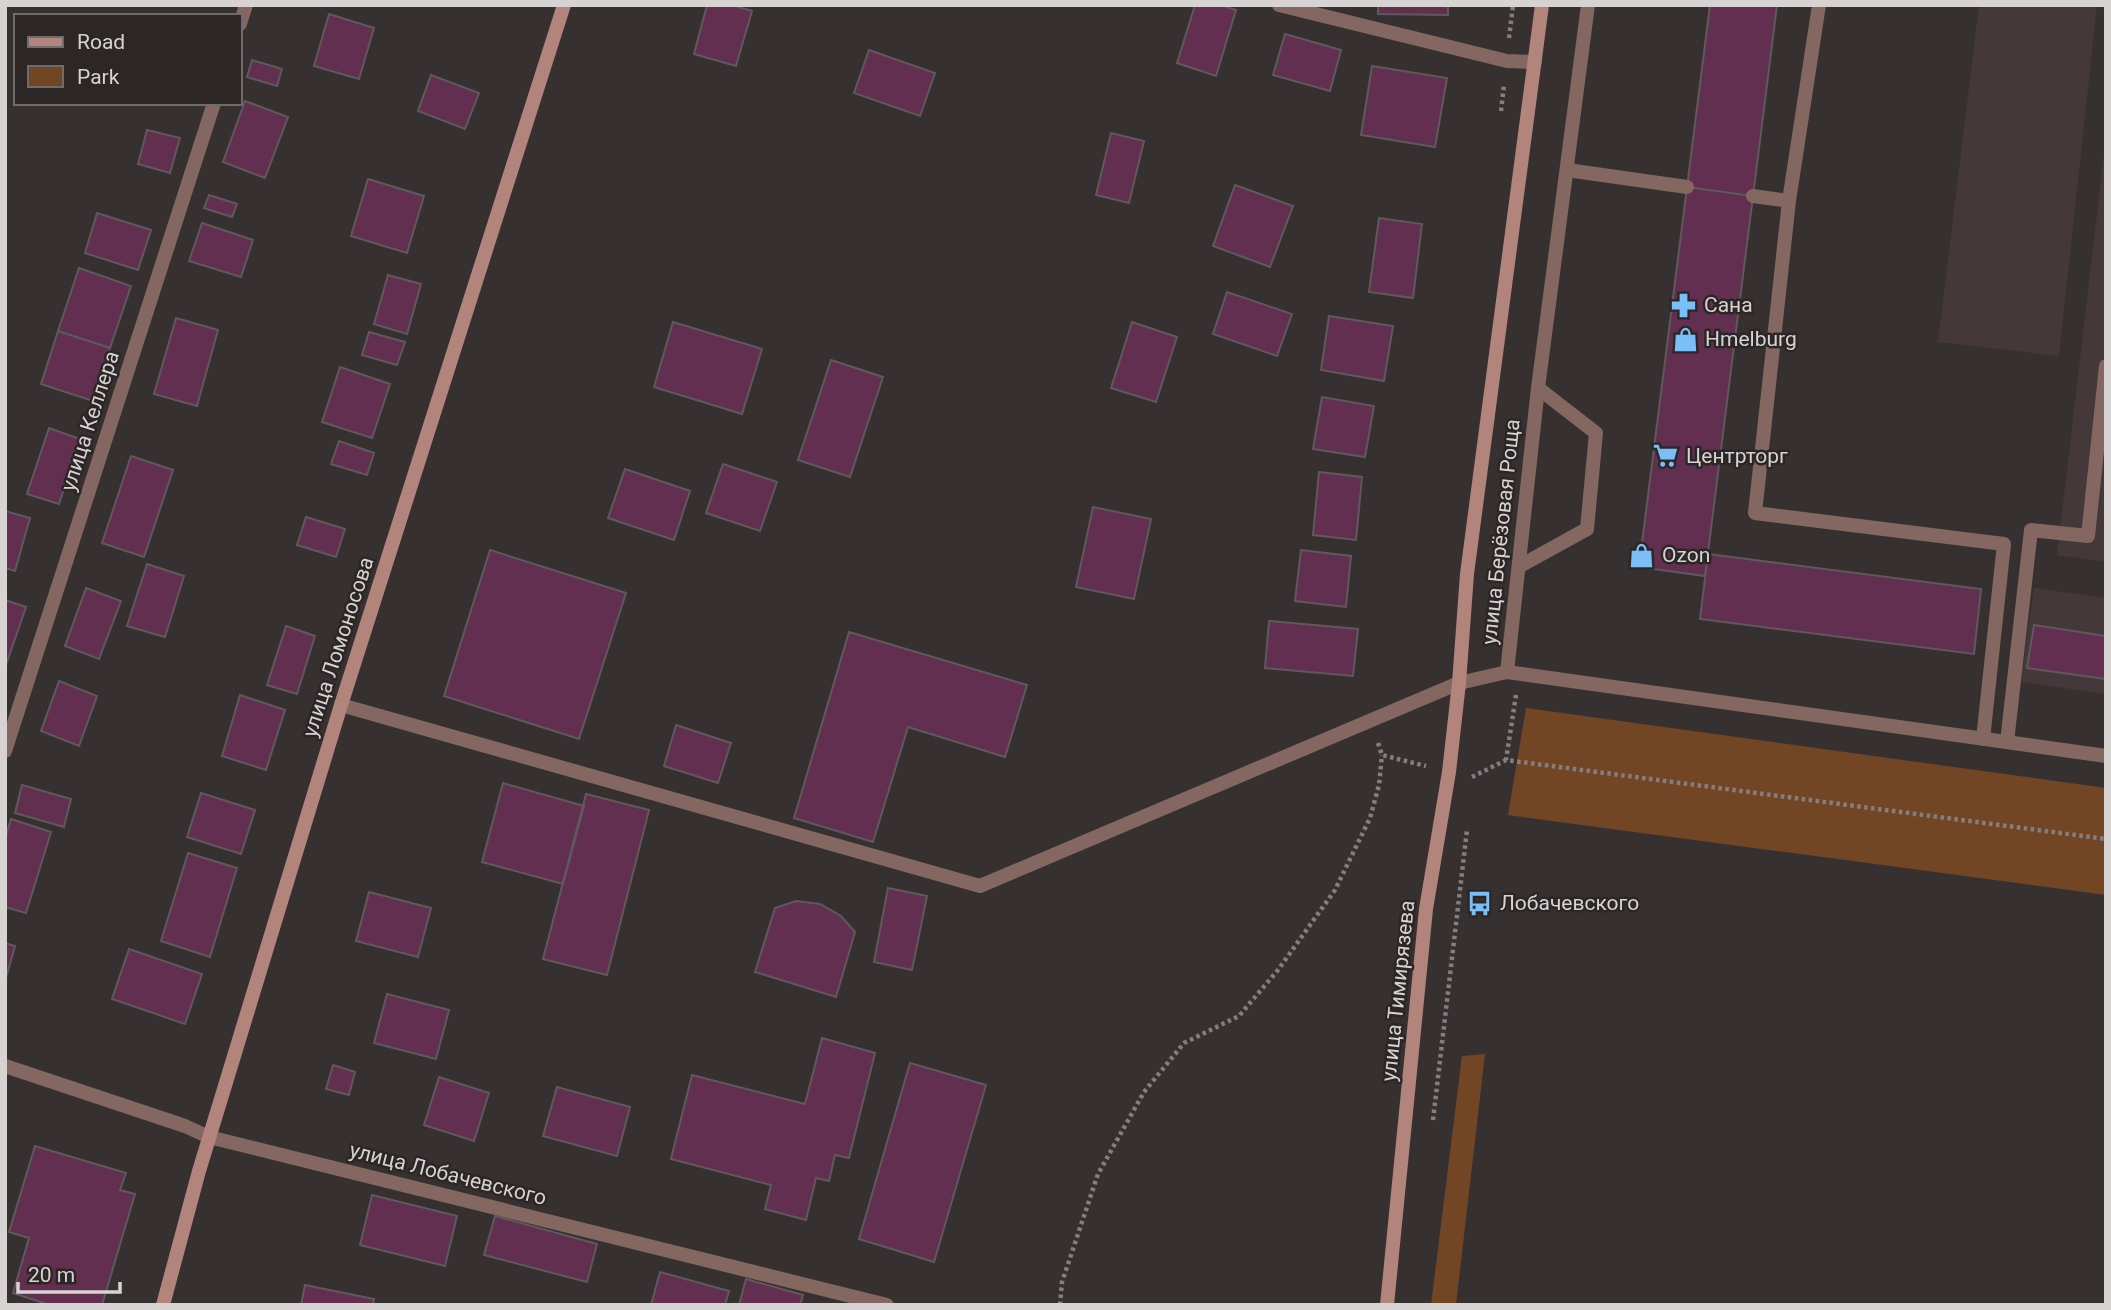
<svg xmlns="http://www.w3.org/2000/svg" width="2111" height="1310" viewBox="0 0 2111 1310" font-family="Roboto,sans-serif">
	<rect width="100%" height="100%" fill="#373031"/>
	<path fill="#45383a" d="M 1979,5 L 2097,5 L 2059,356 L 1938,342 Z
		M 2106,137 L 2106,562 L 2057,555 Z
		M 2034,588 L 2106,598 L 2106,694 L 2021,682 Z"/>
	<path fill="#724625" d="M 1526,708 L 2106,788 L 2106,895 L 1508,815 Z
		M 1485,1054 L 1456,1305 L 1431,1305 L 1462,1056 Z"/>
	<path fill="#622f50" stroke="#5f595c" stroke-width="2" d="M 707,5 L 732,5 L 752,11 L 736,66 L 694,54 Z
		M 1195,5 L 1221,5 L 1236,10 L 1216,76 L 1177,63 Z
		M 1378,5 L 1448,5 L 1448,15 L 1378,14 Z
		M 1710,5 L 1777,5 L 1753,196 L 1687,187 Z
		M 329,14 L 374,28 L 359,79 L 314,66 Z
		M 1285,34 L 1341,50 L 1330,91 L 1273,75 Z
		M 869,50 L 935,73 L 920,116 L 854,93 Z
		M 252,60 L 282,69 L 277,86 L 247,77 Z
		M 1372,66 L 1447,78 L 1435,147 L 1361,135 Z
		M 431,75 L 479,93 L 465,129 L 418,111 Z
		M 245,101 L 288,117 L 265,178 L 223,162 Z
		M 147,130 L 180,138 L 170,173 L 138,164 Z
		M 1111,133 L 1144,141 L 1129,203 L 1096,195 Z
		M 368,179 L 424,196 L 407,253 L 351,236 Z
		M 1235,185 L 1293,206 L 1270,267 L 1213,246 Z
		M 1687,187 L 1753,196 L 1705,576 L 1639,567 Z
		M 209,195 L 237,204 L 232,217 L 204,208 Z
		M 97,213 L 151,230 L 138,270 L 85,253 Z
		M 1379,218 L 1422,224 L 1413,298 L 1369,292 Z
		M 202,223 L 253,240 L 241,277 L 189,261 Z
		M 79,268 L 131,286 L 110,348 L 58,331 Z
		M 388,275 L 421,284 L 407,334 L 374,324 Z
		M 1227,292 L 1292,314 L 1277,356 L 1213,334 Z
		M 1329,316 L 1393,326 L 1384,381 L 1321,370 Z
		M 176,318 L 218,330 L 197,406 L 154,394 Z
		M 673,322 L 762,349 L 742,414 L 654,387 Z
		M 1132,322 L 1177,337 L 1156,402 L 1111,388 Z
		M 58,331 L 110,348 L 93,401 L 41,384 Z
		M 369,332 L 405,342 L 397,365 L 362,355 Z
		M 831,360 L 883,377 L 850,477 L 798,460 Z
		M 340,367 L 390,384 L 372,438 L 322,422 Z
		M 1322,397 L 1374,406 L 1365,457 L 1313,449 Z
		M 49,428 L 80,439 L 59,504 L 27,494 Z
		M 339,441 L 374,453 L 367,475 L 331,464 Z
		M 131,456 L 173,470 L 144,557 L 102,543 Z
		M 723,464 L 777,482 L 760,531 L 706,513 Z
		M 625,469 L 690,491 L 674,540 L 608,518 Z
		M 1319,472 L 1362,477 L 1356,540 L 1313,535 Z
		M 1093,507 L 1151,519 L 1134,599 L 1076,587 Z
		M 5,511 L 30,518 L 15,571 L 5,568 Z
		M 306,517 L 345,529 L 336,557 L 297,545 Z
		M 490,550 L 626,593 L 579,739 L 444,696 Z
		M 1301,550 L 1351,556 L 1346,607 L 1295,601 Z
		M 1708,554 L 1981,589 L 1974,654 L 1700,619 Z
		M 147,564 L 184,576 L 165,637 L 127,626 Z
		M 86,588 L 121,601 L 99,659 L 65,646 Z
		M 5,600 L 26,607 L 6,665 L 5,665 Z
		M 1269,621 L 1358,629 L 1353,676 L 1265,668 Z
		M 2034,625 L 2106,636 L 2106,679 L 2027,668 Z
		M 286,626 L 315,636 L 297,694 L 267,685 Z
		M 849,632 L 1027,685 L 1005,757 L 908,727 L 873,842 L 794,818 Z
		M 59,681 L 97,696 L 79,746 L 41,731 Z
		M 240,695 L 285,710 L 266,770 L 222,756 Z
		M 676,725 L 731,743 L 718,783 L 664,766 Z
		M 503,783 L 584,806 L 563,884 L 482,862 Z
		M 22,785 L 71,799 L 64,827 L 15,813 Z
		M 201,793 L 255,810 L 241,854 L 187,837 Z
		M 586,794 L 649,810 L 607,975 L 543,959 Z
		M 11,819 L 51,832 L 26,913 L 5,907 L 5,839 Z
		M 188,853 L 237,868 L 210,957 L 161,941 Z
		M 888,888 L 927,896 L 912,970 L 874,962 Z
		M 369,892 L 431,908 L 418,957 L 356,941 Z
		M 796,901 L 820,904 L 841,916 L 855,932 L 836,997 L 755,972 L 775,908 Z
		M 5,943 L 15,946 L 6,978 L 5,978 Z
		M 129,949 L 202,974 L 185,1024 L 112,999 Z
		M 387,994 L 449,1010 L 436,1059 L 374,1043 Z
		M 822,1038 L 875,1053 L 849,1158 L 835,1155 L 829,1181 L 816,1178 L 806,1220 L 765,1209 L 771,1185 L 671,1159 L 692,1075 L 805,1104 Z
		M 910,1063 L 986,1085 L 934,1262 L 859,1239 Z
		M 333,1065 L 355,1072 L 349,1095 L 326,1089 Z
		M 439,1077 L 489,1093 L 474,1141 L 424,1125 Z
		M 557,1087 L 630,1107 L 617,1156 L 543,1136 Z
		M 35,1146 L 126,1173 L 120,1190 L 135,1194 L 102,1305 L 50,1305 L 13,1293 L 29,1238 L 9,1232 Z
		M 372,1195 L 457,1216 L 445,1266 L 360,1245 Z
		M 495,1216 L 597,1244 L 587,1282 L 484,1255 Z
		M 660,1272 L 729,1291 L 725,1305 L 651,1305 Z
		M 746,1279 L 803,1295 L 800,1305 L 739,1305 Z
		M 305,1285 L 374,1299 L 373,1305 L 301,1305 Z"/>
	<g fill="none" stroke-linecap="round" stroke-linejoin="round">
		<path stroke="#847e7f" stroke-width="4.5" stroke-dasharray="3.5 3.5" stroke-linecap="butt" d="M 1509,38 L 1513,5
			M 1501,111 L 1504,85
			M 1516,695 L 1506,760 L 2106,839
			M 1378,743 L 1382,755 L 1426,766
			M 1472,777 L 1506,760
			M 1433,1120 L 1467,830
			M 1060,1305 L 1062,1282 L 1098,1174 L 1144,1092 L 1184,1043 L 1239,1016 L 1278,970 L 1335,890 L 1370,818 L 1379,785 L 1382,755"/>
		<path stroke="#846761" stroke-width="14" d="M 1279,5 L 1507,61 L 1535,62
			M 1819,5 L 1789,201 L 1755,513 L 2004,544 L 1983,739
			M 1567,170 L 1687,187
			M 1753,196 L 1789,201
			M 1520,566 L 1587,529 L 1596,433 L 1538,388
			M 2007,742 L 2031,530 L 2088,536 L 2106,366"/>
		<path stroke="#846761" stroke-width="14" d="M 240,24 L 246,5
			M 1507,672 L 1538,388 L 1588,5
			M 341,705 L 980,886 L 1459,683 L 1507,672 L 2106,756
			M 5,751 L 214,103
			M 5,1066 L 185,1126 L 209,1137 L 887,1305"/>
		<path stroke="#b2847b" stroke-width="14" d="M 163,1305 L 199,1171 L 341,705 L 564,5
			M 1387,1305 L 1426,909 L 1449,772 L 1459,683 L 1467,574 L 1542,5"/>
	</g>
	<defs>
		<symbol id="pharmacy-bare" viewBox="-9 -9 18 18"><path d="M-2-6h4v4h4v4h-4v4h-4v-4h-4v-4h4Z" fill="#7abff8" stroke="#2d2627" stroke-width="2.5" paint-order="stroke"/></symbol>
		<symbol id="shop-bare" viewBox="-9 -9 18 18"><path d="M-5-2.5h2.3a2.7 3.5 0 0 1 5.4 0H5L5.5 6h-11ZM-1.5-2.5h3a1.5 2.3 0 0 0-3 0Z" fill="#7abff8" stroke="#2d2627" stroke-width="2.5" paint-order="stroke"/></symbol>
		<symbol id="supermarket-bare" viewBox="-9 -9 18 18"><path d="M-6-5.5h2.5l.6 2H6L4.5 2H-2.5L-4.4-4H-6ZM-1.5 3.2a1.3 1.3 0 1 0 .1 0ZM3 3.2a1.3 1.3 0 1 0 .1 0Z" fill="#7abff8" stroke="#2d2627" stroke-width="2.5" paint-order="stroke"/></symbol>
		<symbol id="bus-bare" viewBox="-9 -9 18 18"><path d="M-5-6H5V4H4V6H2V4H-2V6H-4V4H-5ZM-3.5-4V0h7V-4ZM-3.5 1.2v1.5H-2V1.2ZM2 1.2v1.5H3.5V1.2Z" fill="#7abff8" stroke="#2d2627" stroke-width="2.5" paint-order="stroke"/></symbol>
	</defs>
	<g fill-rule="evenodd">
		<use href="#pharmacy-bare" x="1666" y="288" width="35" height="35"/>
		<use href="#shop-bare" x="1668" y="322" width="35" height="35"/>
		<use href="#supermarket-bare" x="1648" y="438" width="35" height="35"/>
		<use href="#shop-bare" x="1624" y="538" width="35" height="35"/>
		<use href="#bus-bare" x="1462" y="886" width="35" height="35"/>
	</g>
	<g text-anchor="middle" stroke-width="5" stroke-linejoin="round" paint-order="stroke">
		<g font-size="21" fill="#d7d3d3" stroke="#2d2627" text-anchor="start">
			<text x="1704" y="312">Сана</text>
			<text x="1705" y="346">Hmelburg</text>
			<text x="1686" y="463">Центрторг</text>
			<text x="1662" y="562">Ozon</text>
			<text x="1500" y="910">Лобачевского</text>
		</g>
		<g font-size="21" fill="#d7d3d3" stroke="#2d2627">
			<text transform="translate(90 421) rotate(-72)" y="7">улица Келлера</text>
			<text transform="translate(1501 532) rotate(-84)" y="7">улица Берёзовая Роща</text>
			<text transform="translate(338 647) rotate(-72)" y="7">улица Ломоносова</text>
			<text transform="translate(1398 991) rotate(-84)" y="7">улица Тимирязева</text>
			<text transform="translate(448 1174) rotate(14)" y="7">улица Лобачевского</text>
		</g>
	</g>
	<rect width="2111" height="1310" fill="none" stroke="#d7d3d3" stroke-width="14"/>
	<rect x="14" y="14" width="228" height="91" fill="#2d2627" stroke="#716b6c" stroke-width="2"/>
	<rect x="28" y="37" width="35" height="10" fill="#b2847b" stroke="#716b6c" stroke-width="2"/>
	<text x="77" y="49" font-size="21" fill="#d7d3d3">Road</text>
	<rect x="28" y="66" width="35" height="21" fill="#724625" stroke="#716b6c" stroke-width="2"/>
	<text x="77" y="84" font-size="21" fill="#d7d3d3">Park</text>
	<path d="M18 1282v10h102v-10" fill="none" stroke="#d7d3d3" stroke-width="3.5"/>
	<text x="28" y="1282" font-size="21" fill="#d7d3d3" stroke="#2d2627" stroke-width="5" paint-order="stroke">20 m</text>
</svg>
